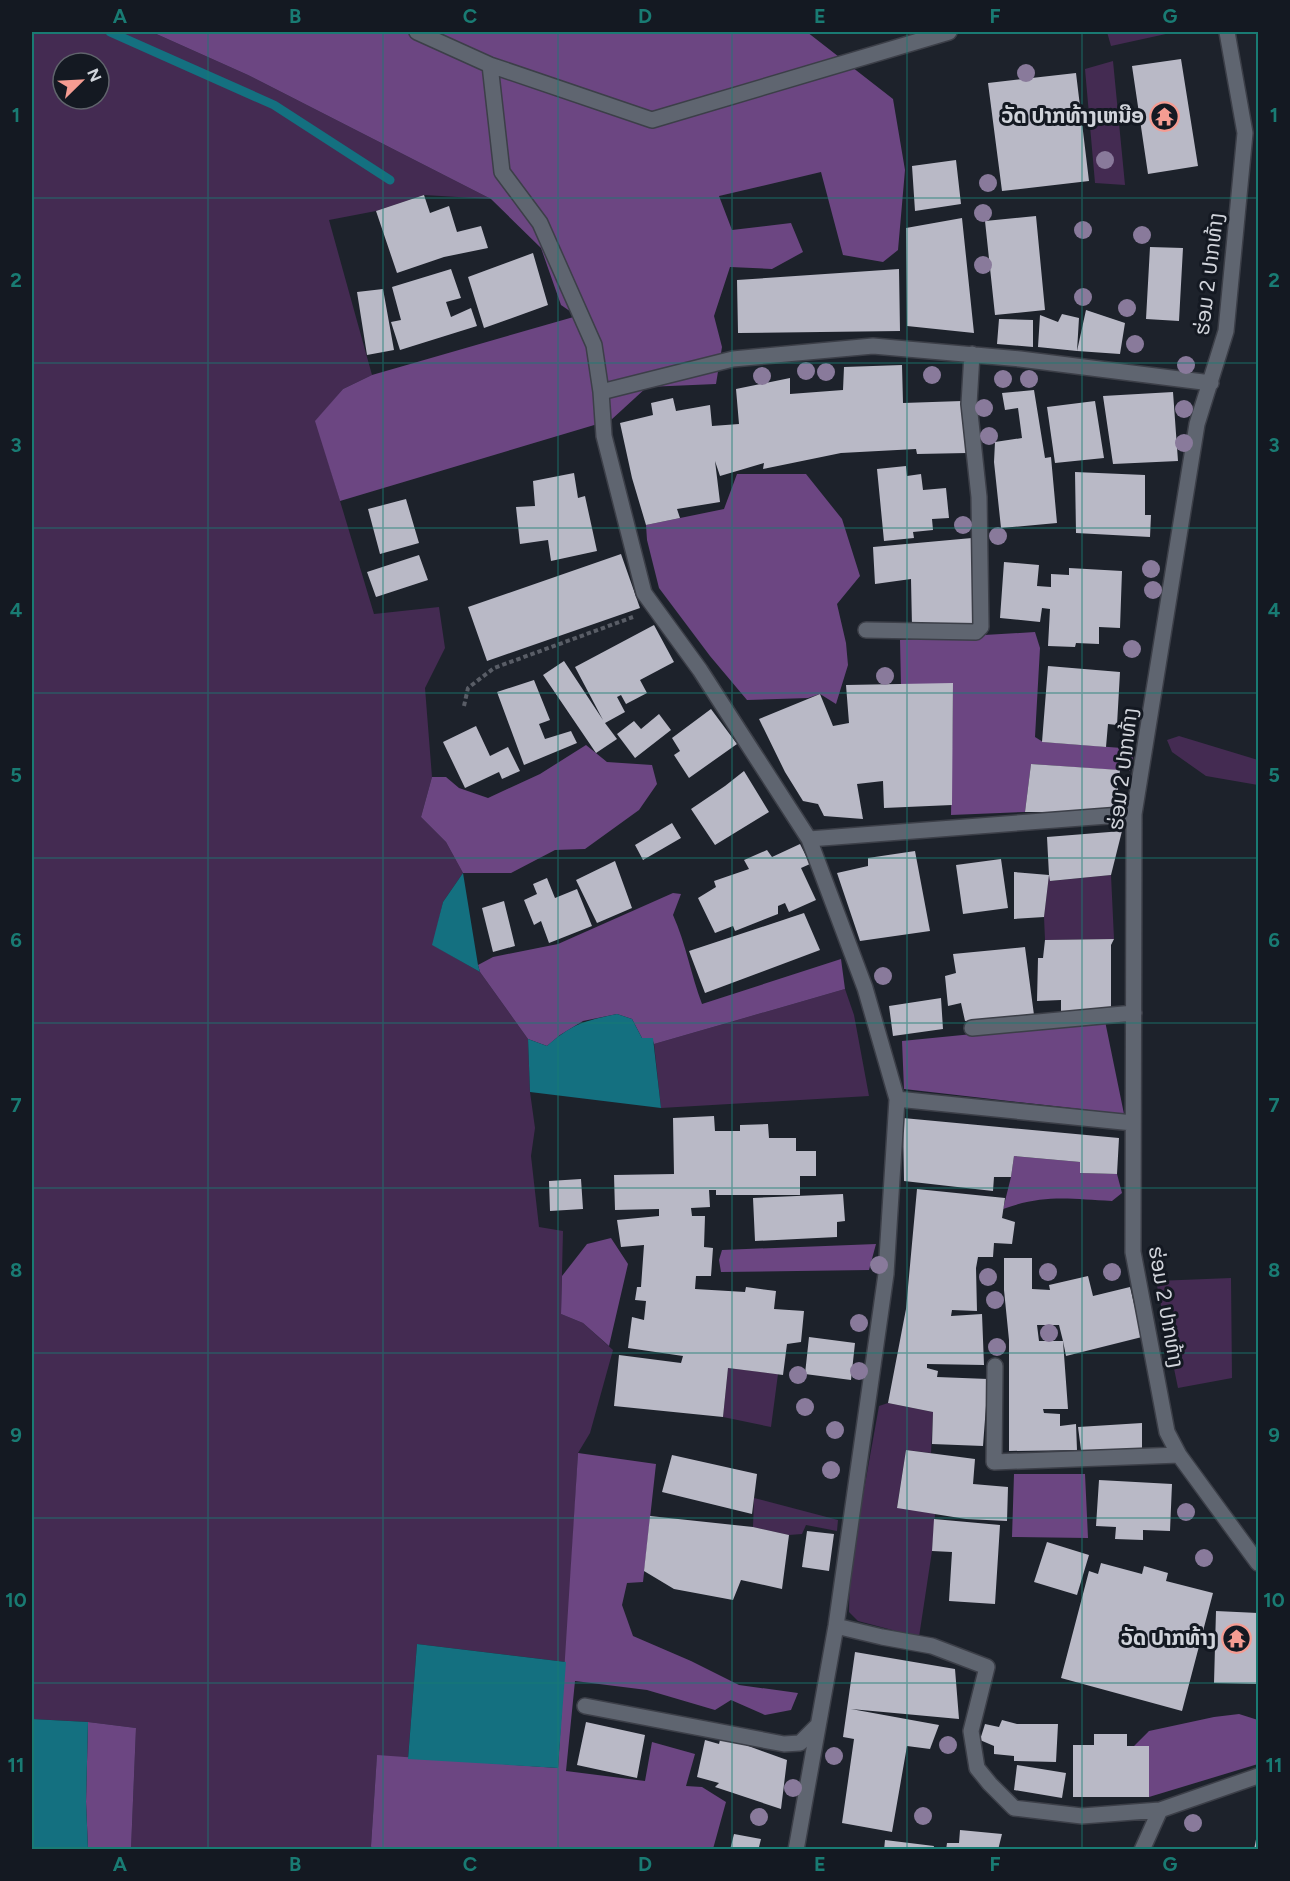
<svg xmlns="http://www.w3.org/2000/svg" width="1290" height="1881" viewBox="0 0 1290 1881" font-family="Figtree,'Noto Sans Lao',sans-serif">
	<rect width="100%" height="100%" fill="#1d222b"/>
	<path fill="#442b52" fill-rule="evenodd" d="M 32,32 L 152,32 L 248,75 L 491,199 L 424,195 L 376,211 L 329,220 L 372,375 L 343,389 L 316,421 L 374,614 L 439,607 L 445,648 L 425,688 L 432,777 L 421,817 L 446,842 L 463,873 L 443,902 L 433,945 L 480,972 L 528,1039 L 530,1092 L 535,1128 L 531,1156 L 539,1227 L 563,1231 L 561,1314 L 583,1323 L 613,1350 L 590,1433 L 578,1453 L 566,1662 L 417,1644 L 408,1759 L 377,1756 L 371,1846 L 372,1849 L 131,1849 L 136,1728 L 88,1722 L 32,1719 ZM 63,63 L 99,63 L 99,99 L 63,99 Z
		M 1107,32 L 1175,32 L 1111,46 Z
		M 1113,61 L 1125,185 L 1095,183 L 1085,69 Z
		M 1179,736 L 1258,760 L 1258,785 L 1206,776 L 1172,752 L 1167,740 Z
		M 1049,875 L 1051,881 L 1111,875 L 1114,939 L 1045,940 L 1044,917 Z
		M 845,989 L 854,1015 L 869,1096 L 661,1108 L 654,1044 Z
		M 1231,1278 L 1232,1378 L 1178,1388 L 1156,1281 Z
		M 728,1368 L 778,1374 L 771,1427 L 723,1417 Z
		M 888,1403 L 933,1412 L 931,1453 L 906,1450 L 897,1507 L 935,1514 L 932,1551 L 919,1637 L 858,1621 L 849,1612 L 850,1568 L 879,1406 Z
		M 754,1498 L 838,1520 L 837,1531 L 806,1525 L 802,1534 L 789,1535 L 753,1527 Z"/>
	<path fill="#6c4682" d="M 152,32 L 807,32 L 893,99 L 905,170 L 898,250 L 883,262 L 843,255 L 821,172 L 719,196 L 732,230 L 791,223 L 803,252 L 772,269 L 730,267 L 714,316 L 722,347 L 716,384 L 647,387 L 611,420 L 340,501 L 315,421 L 343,389 L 372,375 L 577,316 L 561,305 L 541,248 L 491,199 L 248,75 Z
		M 737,474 L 806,474 L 842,519 L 860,576 L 837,604 L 846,643 L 848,665 L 836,704 L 820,694 L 808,698 L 747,700 L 710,656 L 659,588 L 647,540 L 646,525 L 724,509 Z
		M 1035,632 L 1040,648 L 1035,737 L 1043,742 L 1135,749 L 1130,771 L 1031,764 L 1025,812 L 951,815 L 953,684 L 901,685 L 900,640 Z
		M 586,745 L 607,762 L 652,765 L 657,784 L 639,810 L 585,849 L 555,850 L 511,873 L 463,873 L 446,842 L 421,817 L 432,777 L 446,777 L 459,788 L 488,798 L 540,774 Z
		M 673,893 L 681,894 L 673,915 C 686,944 691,975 702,1004 L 841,959 L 845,989 L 654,1044 L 652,1038 L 642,1038 L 632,1019 L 617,1014 L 583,1021 L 560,1035 L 547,1046 L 528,1039 L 480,972 L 478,965 L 493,957 L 558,944 Z
		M 1105,1021 L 1124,1114 L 904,1089 L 902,1041 Z
		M 1014,1156 L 1080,1162 L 1080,1173 L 1117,1174 L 1122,1193 L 1112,1201 C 1070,1199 1044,1194 1003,1209 L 1011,1177 Z
		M 611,1238 L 628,1264 L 609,1346 L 583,1323 L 561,1314 L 562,1276 L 587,1244 Z
		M 876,1244 L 869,1270 L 721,1272 L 719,1260 L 722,1250 Z
		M 578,1453 L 656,1464 L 643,1582 L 627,1583 L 622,1605 L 633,1636 L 691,1661 L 739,1685 L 798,1693 L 791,1710 L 765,1715 L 731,1700 L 715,1710 L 647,1690 L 575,1681 L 566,1771 L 645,1781 L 652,1742 L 695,1754 L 686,1786 L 702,1787 L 726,1802 L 713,1849 L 372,1850 L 371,1846 L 377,1755 L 558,1768 Z
		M 1014,1474 L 1085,1474 L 1088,1538 L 1012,1537 Z
		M 1239,1714 L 1258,1720 L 1258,1764 L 1149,1797 L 1149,1746 L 1134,1746 L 1149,1731 L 1214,1717 Z
		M 88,1722 L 136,1728 L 131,1849 L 88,1849 L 86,1802 Z"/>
	<path fill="#147080" d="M 463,873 L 478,965 L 480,972 L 432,945 L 443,902 Z
		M 617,1014 L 632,1019 L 642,1038 L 653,1038 L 661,1108 L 530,1092 L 528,1039 L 547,1046 C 573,1023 585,1021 617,1014 Z
		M 417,1644 L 566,1662 L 558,1768 L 408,1759 Z
		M 32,1719 L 88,1722 L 86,1802 L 88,1849 L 32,1849 Z"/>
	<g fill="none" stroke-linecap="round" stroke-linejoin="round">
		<path stroke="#147080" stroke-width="9" d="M 110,32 L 274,105 L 390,180"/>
	</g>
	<path fill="#b9b9c6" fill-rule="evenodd" d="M 1181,59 L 1198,166 L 1148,174 L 1132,66 Z
		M 1076,73 L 1089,181 L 1002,191 L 988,83 Z
		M 956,160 L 961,204 L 915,211 L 912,166 Z
		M 424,195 L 430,213 L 449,206 L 457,232 L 481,226 L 488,248 L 444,257 L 397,273 L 376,211 Z
		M 1036,216 L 1045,310 L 995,315 L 985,221 Z
		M 962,218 L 974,333 L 907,326 L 906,228 Z
		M 1150,247 L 1183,248 L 1179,321 L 1146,319 Z
		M 533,253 L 548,305 L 484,328 L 468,277 Z
		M 451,269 L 461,298 L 446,302 L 451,317 L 471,308 L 477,326 L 400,350 L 391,322 L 401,320 L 392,287 Z
		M 899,269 L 900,331 L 738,333 L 737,280 Z
		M 383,289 L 394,350 L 367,355 L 357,292 Z
		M 1086,310 L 1125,323 L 1120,354 L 1077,351 Z
		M 1062,314 L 1079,318 L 1077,351 L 1038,347 L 1040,315 L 1058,322 Z
		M 999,319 L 1033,320 L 1033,347 L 997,344 Z
		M 902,365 L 903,403 L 962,401 L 967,453 L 917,454 L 916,449 L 841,453 L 763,469 L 764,463 L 720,476 L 715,461 L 720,502 L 677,509 L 680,518 L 646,525 L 632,478 L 620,423 L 653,415 L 651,403 L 673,398 L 676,411 L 710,405 L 712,426 L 739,424 L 736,389 L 790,378 L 790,394 L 843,390 L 844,367 Z
		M 1034,390 L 1045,458 L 1051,457 L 1057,523 L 1001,528 L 994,462 L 995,442 L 1022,438 L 1018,408 L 1005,410 L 1002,393 Z
		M 1173,392 L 1178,461 L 1113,464 L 1103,396 Z
		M 1095,401 L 1104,458 L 1055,463 L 1047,407 Z
		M 906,466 L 907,476 L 921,474 L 923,490 L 946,488 L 949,518 L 932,519 L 933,530 L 913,532 L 914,538 L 884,541 L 877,469 Z
		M 1075,472 L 1145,475 L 1145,515 L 1151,515 L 1150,537 L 1076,533 Z
		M 574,473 L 578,498 L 585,496 L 597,551 L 551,561 L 548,540 L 520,544 L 516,507 L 535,506 L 533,481 Z
		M 406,499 L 419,543 L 380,554 L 368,509 Z
		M 972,538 L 976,625 L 912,627 L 911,579 L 875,584 L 873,547 Z
		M 621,554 L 640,608 L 487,661 L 468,607 Z
		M 419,555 L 428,580 L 376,597 L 367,572 Z
		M 1004,562 L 1039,565 L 1037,586 L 1051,587 L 1051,574 L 1069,575 L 1069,568 L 1122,571 L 1120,628 L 1099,627 L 1099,644 L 1076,643 L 1075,647 L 1048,646 L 1050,609 L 1042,608 L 1040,622 L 1000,618 Z
		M 654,625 L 674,662 L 640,680 L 647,693 L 626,704 L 621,695 L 617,697 L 625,712 L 605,723 L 617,739 L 596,753 L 543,675 L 564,661 L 603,720 L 575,667 Z
		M 1048,666 L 1120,672 L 1117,725 L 1108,724 L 1106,747 L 1042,742 Z
		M 534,680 L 550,720 L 539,724 L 545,739 L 571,731 L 577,743 L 524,765 L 497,692 Z
		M 953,683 L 952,805 L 884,808 L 883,781 L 857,784 L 863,819 L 824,816 L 818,804 L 803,801 L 785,772 L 759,719 L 820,694 L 833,726 L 849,723 L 846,685 Z
		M 711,709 L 737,744 L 689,778 L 674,755 L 680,751 L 672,738 Z
		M 659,714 L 671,730 L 635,758 L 617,734 L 634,721 L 641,729 Z
		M 476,726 L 490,756 L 508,747 L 520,771 L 502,779 L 499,772 L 465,788 L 443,742 Z
		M 1031,764 L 1120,770 L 1116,807 L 1069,812 L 1025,812 Z
		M 744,771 L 769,812 L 715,845 L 691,809 L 725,786 Z
		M 672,823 L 681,838 L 643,860 L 635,845 Z
		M 1122,831 L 1111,875 L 1050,881 L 1049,875 L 1044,917 L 1014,919 L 1014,872 L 1049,875 L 1047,837 Z
		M 800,844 L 810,864 L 801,868 L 816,900 L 789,912 L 785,903 L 778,906 L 778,914 L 735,931 L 733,926 L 715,933 L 698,898 L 716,887 L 714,881 L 749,869 L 744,860 L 767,850 L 772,857 Z
		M 915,851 L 930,931 L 860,941 L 837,873 L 868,866 L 868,858 Z
		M 1001,859 L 1008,908 L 963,914 L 956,865 Z
		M 615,861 L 632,908 L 597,923 L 576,880 Z
		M 547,878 L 555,898 L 577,889 L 592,926 L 549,943 L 541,921 L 534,925 L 524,900 L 537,894 L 533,884 Z
		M 504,901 L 515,946 L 493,952 L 482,908 Z
		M 804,913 L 820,950 L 705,993 L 689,951 Z
		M 1114,939 L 1111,945 L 1111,1007 L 1061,1012 L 1061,1000 L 1037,1001 L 1038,958 L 1043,958 L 1045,940 Z
		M 1025,947 L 1034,1015 L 965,1021 L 961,1003 L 948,1006 L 945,976 L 956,973 L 953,954 Z
		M 941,998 L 943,1029 L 893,1036 L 889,1006 Z
		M 714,1116 L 715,1131 L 740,1131 L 740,1125 L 768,1124 L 769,1138 L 796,1138 L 796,1151 L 816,1151 L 816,1176 L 800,1176 L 800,1195 L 716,1195 L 716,1190 L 709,1190 L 710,1207 L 691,1208 L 692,1216 L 705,1216 L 704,1247 L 713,1248 L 711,1276 L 696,1276 L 695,1289 L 745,1292 L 746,1287 L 776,1291 L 774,1309 L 804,1311 L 801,1342 L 787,1344 L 783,1375 L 728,1368 L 723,1417 L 614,1406 L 619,1355 L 681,1363 L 683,1356 L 628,1348 L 632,1317 L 644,1320 L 646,1301 L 635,1300 L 637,1287 L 641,1287 L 644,1245 L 621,1247 L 617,1220 L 659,1216 L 659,1209 L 615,1210 L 614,1175 L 674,1174 L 673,1118 Z
		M 903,1118 L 1119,1138 L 1117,1174 L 1080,1173 L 1080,1162 L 1014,1156 L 1011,1177 L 994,1177 L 993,1191 L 904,1181 Z
		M 581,1179 L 583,1209 L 550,1211 L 549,1181 Z
		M 917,1189 L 1005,1198 L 1002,1218 L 1015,1222 L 1012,1244 L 994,1243 L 993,1257 L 978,1257 L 976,1268 L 977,1311 L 952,1310 L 951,1316 L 982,1314 L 984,1365 L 927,1364 L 927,1368 L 938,1371 L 937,1377 L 988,1379 L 983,1446 L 932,1444 L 933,1412 L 888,1403 L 906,1309 Z
		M 843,1194 L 845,1221 L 837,1222 L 837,1237 L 755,1241 L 753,1198 Z
		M 1004,1258 L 1032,1258 L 1032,1289 L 1050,1290 L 1049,1285 L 1088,1276 L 1093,1296 L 1130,1287 L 1142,1337 L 1066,1356 L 1063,1341 L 1068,1409 L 1043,1409 L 1044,1413 L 1060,1414 L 1060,1426 L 1076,1424 L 1077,1450 L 1009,1451 L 1009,1340 L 1004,1290 ZM 1037,1325 L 1059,1325 L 1063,1341 L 1039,1341 Z
		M 809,1337 L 855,1343 L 851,1380 L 805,1374 Z
		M 1142,1423 L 1142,1451 L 1081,1450 L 1078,1427 Z
		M 906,1450 L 975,1459 L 973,1484 L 1008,1487 L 1007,1521 L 966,1519 L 897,1508 Z
		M 672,1455 L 757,1474 L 752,1514 L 662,1492 Z
		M 1099,1480 L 1172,1484 L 1170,1531 L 1143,1530 L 1143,1540 L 1115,1539 L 1116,1527 L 1096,1526 Z
		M 650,1516 L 753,1527 L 789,1535 L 782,1589 L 741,1580 L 733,1600 L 674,1589 L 644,1571 Z
		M 934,1519 L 1000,1525 L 995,1604 L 949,1601 L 952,1552 L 932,1551 Z
		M 807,1531 L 834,1534 L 829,1571 L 802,1567 Z
		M 1047,1542 L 1089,1555 L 1077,1595 L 1034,1582 Z
		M 1101,1563 L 1142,1574 L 1144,1566 L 1168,1573 L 1166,1581 L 1213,1593 L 1182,1711 L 1061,1678 L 1089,1571 L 1098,1574 Z
		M 1216,1611 L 1258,1613 L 1258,1684 L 1214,1683 Z
		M 855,1652 L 955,1669 L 959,1719 L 851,1709 L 939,1725 L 930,1749 L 907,1746 L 892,1832 L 842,1823 L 854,1739 L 843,1737 Z
		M 1002,1720 L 1017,1724 L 1058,1724 L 1056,1762 L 1014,1761 L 1014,1756 L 994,1754 L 994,1746 L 980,1740 L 985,1724 L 999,1727 Z
		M 586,1722 L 645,1735 L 637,1778 L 577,1765 Z
		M 1094,1734 L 1127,1734 L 1127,1746 L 1149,1746 L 1149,1797 L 1073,1797 L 1073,1745 L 1094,1745 Z
		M 721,1736 L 787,1760 L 781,1809 L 715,1787 L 719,1783 L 697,1777 L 705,1740 L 719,1744 Z
		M 1017,1765 L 1066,1773 L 1062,1798 L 1014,1790 Z
		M 960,1830 L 1002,1834 L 998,1850 L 946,1850 L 947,1843 L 959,1843 Z
		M 734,1834 L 761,1839 L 759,1847 L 765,1850 L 730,1850 Z
		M 1257,1834 L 1258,1850 L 1254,1850 Z
		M 885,1840 L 934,1846 L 933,1850 L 884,1850 Z"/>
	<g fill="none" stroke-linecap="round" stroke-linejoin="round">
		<defs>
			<path id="street" d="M 417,32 L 490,65 L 652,120 L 949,32
				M 1227,32 L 1245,133 L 1226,331 L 1197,424 L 1134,814 L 1133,1252 L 1167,1432 L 1179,1455 L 1258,1563
				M 490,65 L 502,172 L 540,223 L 594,345 L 601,392 L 604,436 L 644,593 L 700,670 L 809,839 L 865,988 L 897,1099 L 886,1274 L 836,1626 L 796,1850
				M 601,392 L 733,359 L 873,346 L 1020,359 L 1211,383
				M 866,630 L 976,632 L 981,627 L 979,497 L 969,404 L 972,354
				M 809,839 L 1134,814
				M 972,1028 L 1134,1013
				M 897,1099 L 1133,1123
				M 995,1366 L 994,1462 L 1179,1455
				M 836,1626 L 882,1637 L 932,1646 L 987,1667 L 971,1731 L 977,1768 L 990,1784 L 1014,1808 L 1082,1816 L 1160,1810
				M 585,1706 L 784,1744 L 800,1743 L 818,1725
				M 1142,1850 L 1160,1810 L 1258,1776"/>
		</defs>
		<use href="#street" stroke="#3c3f48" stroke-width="18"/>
		<path stroke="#595d66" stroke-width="4" stroke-dasharray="4.5 3" stroke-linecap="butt" d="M 464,706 L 468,688 L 494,668 L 633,617"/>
		<use href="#street" stroke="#5f6570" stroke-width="15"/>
	</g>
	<g fill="#897a9b">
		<circle cx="1026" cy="73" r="9"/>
		<circle cx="1105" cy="160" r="9"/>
		<circle cx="988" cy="183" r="9"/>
		<circle cx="983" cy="213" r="9"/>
		<circle cx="1083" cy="230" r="9"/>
		<circle cx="1142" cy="235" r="9"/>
		<circle cx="983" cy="265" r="9"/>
		<circle cx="1083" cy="297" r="9"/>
		<circle cx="1127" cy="308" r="9"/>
		<circle cx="1135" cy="344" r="9"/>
		<circle cx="1186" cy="365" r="9"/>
		<circle cx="806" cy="371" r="9"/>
		<circle cx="826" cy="372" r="9"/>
		<circle cx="932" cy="375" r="9"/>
		<circle cx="762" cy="376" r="9"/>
		<circle cx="1003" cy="379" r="9"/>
		<circle cx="1029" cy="379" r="9"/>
		<circle cx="984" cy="408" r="9"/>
		<circle cx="1184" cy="409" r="9"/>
		<circle cx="989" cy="436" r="9"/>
		<circle cx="1184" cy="443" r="9"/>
		<circle cx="963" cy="525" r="9"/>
		<circle cx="998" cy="536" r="9"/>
		<circle cx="1151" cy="569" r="9"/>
		<circle cx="1153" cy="590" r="9"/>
		<circle cx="1132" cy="649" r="9"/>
		<circle cx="885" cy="676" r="9"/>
		<circle cx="883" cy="976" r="9"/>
		<circle cx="879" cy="1265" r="9"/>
		<circle cx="1048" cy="1272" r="9"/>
		<circle cx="1112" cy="1272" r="9"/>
		<circle cx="988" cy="1277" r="9"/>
		<circle cx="995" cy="1300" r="9"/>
		<circle cx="859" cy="1323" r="9"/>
		<circle cx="1049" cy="1333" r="9"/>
		<circle cx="997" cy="1347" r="9"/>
		<circle cx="859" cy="1371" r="9"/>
		<circle cx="798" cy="1375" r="9"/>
		<circle cx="805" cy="1407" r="9"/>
		<circle cx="835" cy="1430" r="9"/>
		<circle cx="831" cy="1470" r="9"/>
		<circle cx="1186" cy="1512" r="9"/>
		<circle cx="1204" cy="1558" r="9"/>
		<circle cx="948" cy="1745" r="9"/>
		<circle cx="834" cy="1756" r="9"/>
		<circle cx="793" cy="1788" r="9"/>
		<circle cx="923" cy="1816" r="9"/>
		<circle cx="759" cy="1817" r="9"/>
		<circle cx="1193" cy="1823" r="9"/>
	</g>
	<path fill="none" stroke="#197b73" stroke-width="1.5" stroke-opacity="0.55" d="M 208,32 L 208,1850M 383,32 L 383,1850M 558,32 L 558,1850M 732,32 L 732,1850M 907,32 L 907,1850M 1082,32 L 1082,1850M 32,198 L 1258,198M 32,363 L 1258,363M 32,528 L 1258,528M 32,693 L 1258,693M 32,858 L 1258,858M 32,1023 L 1258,1023M 32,1188 L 1258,1188M 32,1353 L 1258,1353M 32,1518 L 1258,1518M 32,1683 L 1258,1683"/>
	<defs>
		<symbol id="temple-ring" viewBox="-11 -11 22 22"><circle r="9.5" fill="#141922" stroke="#f59c92" stroke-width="1.5"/><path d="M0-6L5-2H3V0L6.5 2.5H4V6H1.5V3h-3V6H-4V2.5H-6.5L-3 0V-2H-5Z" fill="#f59c92"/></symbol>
	</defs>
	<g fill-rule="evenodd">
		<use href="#temple-ring" x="1148" y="100" width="33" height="33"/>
		<use href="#temple-ring" x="1220" y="1622" width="33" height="33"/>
	</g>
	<g text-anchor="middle" stroke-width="6" stroke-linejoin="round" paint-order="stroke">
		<g font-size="21" font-weight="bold" fill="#d1d4db" stroke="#141922" text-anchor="end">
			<text x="1144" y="123">ວັດ ປາກທ້າງເຫນືອ</text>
			<text x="1216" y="1645">ວັດ ປາກທ້າງ</text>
		</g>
		<g font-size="21" fill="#d1d4db" stroke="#141922">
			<text transform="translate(1209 274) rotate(-83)" y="7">ຮ່ອມ 2 ປາກທ້າງ</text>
			<text transform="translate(1123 769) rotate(-83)" y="7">ຮ່ອມ 2 ປາກທ້າງ</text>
			<text transform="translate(1166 1307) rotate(80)" y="7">ຮ່ອມ 2 ປາກທ້າງ</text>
		</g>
	</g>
	<rect width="1290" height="1881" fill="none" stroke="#141922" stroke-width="66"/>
	<g transform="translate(81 81) rotate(66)"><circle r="28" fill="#141922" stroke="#60646c" stroke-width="1.5"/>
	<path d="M0-4.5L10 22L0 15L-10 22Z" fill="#f59c92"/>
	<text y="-9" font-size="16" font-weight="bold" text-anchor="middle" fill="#d1d4db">N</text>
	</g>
	<rect x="33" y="33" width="1224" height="1815" fill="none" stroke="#197b73" stroke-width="2"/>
	<g font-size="20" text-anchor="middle" font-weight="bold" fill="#197b73">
		<text x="120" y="23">A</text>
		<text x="295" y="23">B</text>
		<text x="470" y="23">C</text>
		<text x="645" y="23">D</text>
		<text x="820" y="23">E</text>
		<text x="995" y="23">F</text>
		<text x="1170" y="23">G</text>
		<text x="16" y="122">1</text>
		<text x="1274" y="122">1</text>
		<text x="16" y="287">2</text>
		<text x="1274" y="287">2</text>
		<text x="16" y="452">3</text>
		<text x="1274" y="452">3</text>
		<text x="16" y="617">4</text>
		<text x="1274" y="617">4</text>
		<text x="16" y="782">5</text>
		<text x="1274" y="782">5</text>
		<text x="16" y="947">6</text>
		<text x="1274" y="947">6</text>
		<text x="16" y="1112">7</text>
		<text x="1274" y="1112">7</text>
		<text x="16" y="1277">8</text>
		<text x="1274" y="1277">8</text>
		<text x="16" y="1442">9</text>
		<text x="1274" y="1442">9</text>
		<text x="16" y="1607">10</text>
		<text x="1274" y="1607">10</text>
		<text x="16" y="1772">11</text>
		<text x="1274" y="1772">11</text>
		<text x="120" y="1871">A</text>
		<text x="295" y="1871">B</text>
		<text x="470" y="1871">C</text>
		<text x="645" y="1871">D</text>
		<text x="820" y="1871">E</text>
		<text x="995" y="1871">F</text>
		<text x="1170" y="1871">G</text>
	</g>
</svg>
